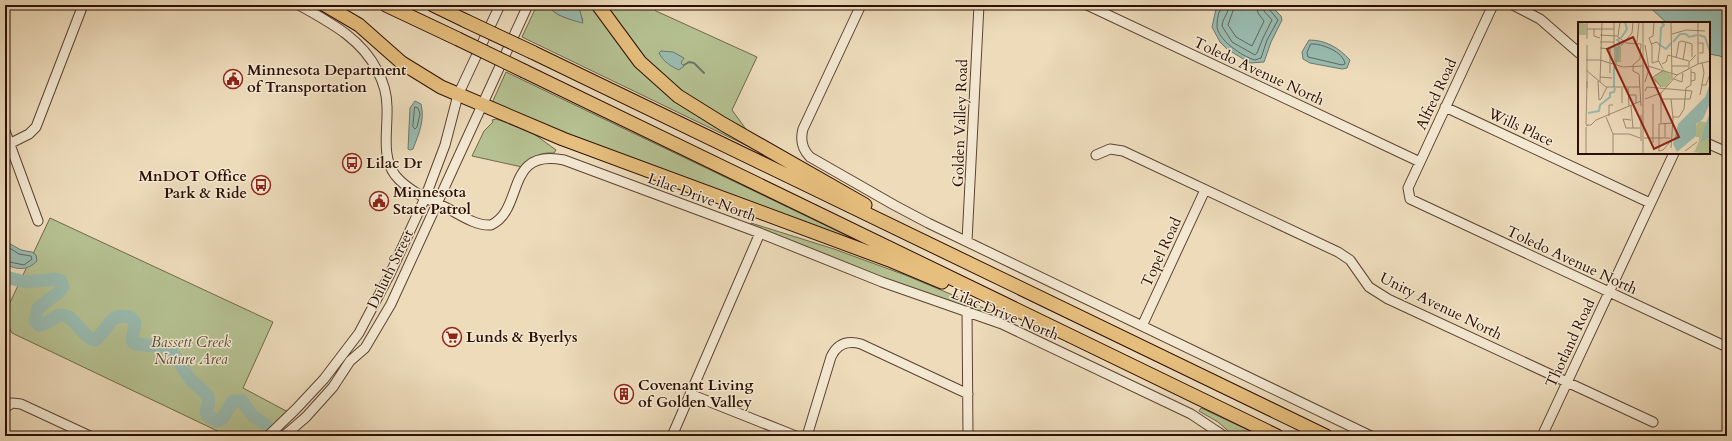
<svg xmlns="http://www.w3.org/2000/svg" width="1732" height="441" viewBox="0 0 1732 441" font-family="Cardo,serif">
	<rect width="100%" height="100%" fill="#eddbba"/>
	<filter id="stains"><feTurbulence type="fractalNoise" baseFrequency=".005" numOctaves="4"/><feColorMatrix values="0 0 0 0 .2 0 0 0 0 .09 0 0 0 0 .02 0 0 0 .5 -.17"/></filter>
	<radialGradient id="worn" r=".72"><stop offset=".6" stop-color="#630" stop-opacity="0"/><stop offset="1" stop-color="#630" stop-opacity=".3"/></radialGradient>
	<path fill="#b5c192" stroke="#71684a" d="M 537,5 L 549,5 C 552,16 574,21 583,20 L 575,5 L 589,5 L 629,52 L 764,154 L 522,37 Z
		M 606,5 L 650,5 L 656,11 L 757,57 L 732,110 L 748,132 L 747,134 L 660,76 L 629,39 Z
		M 506,72 L 858,241 L 856,244 L 589,145 L 492,103 Z
		M 496,119 L 530,131 L 556,150 L 554,153 C 541,152 531,157 522,167 L 472,156 L 484,131 L 493,122 L 492,120 Z
		M 50,218 L 273,322 L 243,388 L 290,413 L 262,436 L 228,436 L 12,333 L 5,320 L 5,313 Z
		M 751,223 L 834,249 L 905,275 L 991,311 L 989,315 L 878,276 L 750,225 Z
		M 1201,408 L 1261,436 L 1234,436 L 1218,422 L 1199,411 Z"/>
	<path fill="#99bbb0" stroke="#6e766b" d="M 549,5 L 575,5 L 580,11 L 583,23 C 574,21 552,15 549,5 Z
		M 1224,5 L 1272,7 L 1281,16 L 1282,20 L 1271,42 L 1264,62 L 1250,63 L 1227,49 L 1220,42 L 1212,27 L 1216,9 Z
		M 1647,5 L 1727,5 L 1727,61 L 1720,56 L 1709,54 L 1709,23 L 1667,23 Z
		M 1309,40 C 1326,40 1339,48 1350,60 L 1347,68 L 1342,69 L 1310,63 L 1303,59 L 1302,52 Z
		M 661,51 L 673,52 L 684,58 L 681,63 L 684,66 L 679,70 C 670,66 663,61 659,53 Z
		M 415,101 L 421,104 C 425,120 419,133 413,149 L 410,150 L 408,149 L 410,108 Z
		M 5,241 L 21,250 L 32,252 L 36,255 L 37,261 C 27,271 17,270 5,264 Z"/>
	<g fill="none" stroke-linecap="round" stroke-linejoin="round">
		<path stroke="#63655a" stroke-width="1" d="M 1224,5 C 1224,10 1222,9 1219,12 C 1218,15 1217,22 1217,25 C 1216,39 1243,57 1255,60 L 1261,58 L 1267,40 L 1278,20 L 1269,9 L 1268,5
			M 1229,5 C 1229,13 1223,17 1222,26 L 1232,42 L 1255,55 L 1257,53 L 1263,38 L 1272,20 L 1264,11 L 1263,5
			M 1235,5 L 1228,25 L 1236,37 L 1252,46 L 1264,21 L 1258,13 L 1257,5
			M 1311,44 C 1321,43 1344,52 1345,64 L 1342,65 L 1308,57 L 1307,53 Z
			M 415,107 L 418,108 L 420,114 L 417,127 L 415,129 L 413,127 Z
			M 5,245 L 19,254 L 31,256 L 32,259 L 24,265 L 5,261"/>
		<path stroke="#6e766b" stroke-width="2" d="M 684,65 L 689,62 L 694,63 L 704,73"/>
		<path stroke="#99bbb0" stroke-width="13" d="M 5,277 L 26,282 L 56,279 L 61,281 L 63,287 L 59,292 L 38,308 L 35,321 L 39,325 C 51,324 54,314 62,315 C 76,316 81,337 95,340 C 109,330 108,312 130,317 L 135,323 L 132,341 L 136,344 L 164,347 L 172,352 L 190,379 L 208,396 L 209,404 L 206,411 L 208,416 L 217,421 L 222,419 L 233,401 L 242,401 L 252,415 L 266,425"/>
		<defs>
			<path id="minor" d="M 299,5 C 329,22 361,38 377,70 C 383,81 387,95 387,107 C 388,130 381,156 395,175 C 407,190 427,199 443,206 C 458,213 474,226 491,225 C 525,209 504,148 564,160 L 760,233 L 882,282 L 1002,324 L 1191,414 L 1224,436
				M 861,5 L 803,129 C 800,140 802,149 810,157 L 894,205 L 928,223 L 1371,436
				M 1087,5 L 1420,162
				M 1493,5 L 1408,188 L 1410,199 L 1727,347
				M 1513,5 L 1540,19 L 1579,53
				M 1445,107 L 1650,203
				M 5,131 L 38,221
				M 1709,144 L 1727,152
				M 5,146 L 29,134 L 36,127 L 83,5
				M 1096,155 L 1110,149 L 1123,151 L 1338,252 L 1350,260 L 1369,287 L 1388,299 L 1653,422
				M 967,241 L 979,5
				M 967,311 L 968,436
				M 1142,326 L 1205,190
				M 690,394 L 796,436
				M 5,408 L 12,403 L 21,404 L 90,436
				M 268,436 L 296,409 L 324,379 L 359,333 L 390,274 L 425,198 L 445,145 L 458,95 L 500,5
				M 284,436 L 306,417 L 333,387 L 350,361 L 365,348 L 391,304 L 528,5
				M 672,436 L 760,233
				M 807,436 L 831,357 C 837,344 847,340 861,344 L 968,394
				M 1542,436 L 1674,153"/>
			<path id="highway" d="M 325,5 L 359,25 L 402,63 L 441,87 L 563,139 L 892,261 L 942,282
				M 386,5 L 458,39
				M 433,5 L 466,21
				M 598,5 L 640,62 L 678,96 L 723,124 L 865,205
				M 532,52 L 1326,436
				M 524,71 L 1277,436"/>
		</defs>
		<use href="#minor" stroke="#5d4231" stroke-width="11"/>
		<use href="#highway" stroke="#2d0f03" stroke-width="15"/>
		<use href="#minor" stroke="#f3e8d2" stroke-width="9"/>
		<use href="#highway" stroke="#e6be7d" stroke-width="13"/>
		<defs>
			<path id="highway-bridge" d="M 466,21 L 532,52
				M 458,39 L 524,71"/>
		</defs>
		<use href="#highway-bridge" stroke="#2d0f03" stroke-width="15" stroke-linecap="butt"/>
		<use href="#highway-bridge" stroke="#e6be7d" stroke-width="13"/>
	</g>
	<defs>
		<symbol id="civic-ring" viewBox="-11 -11 22 22"><circle r="9.5" fill="#f3e8d2" stroke="#8f2418" stroke-width="1.5"/><path d="M-.6-6.5H3V-4.5H.6V-3L4-1V1h2V6H-6V1h2V-1L-.6-3ZM-1.2 2.5V6h2.4V2.5Z" fill="#8f2418"/></symbol>
		<symbol id="bus-ring" viewBox="-11 -11 22 22"><circle r="9.5" fill="#f3e8d2" stroke="#8f2418" stroke-width="1.5"/><path d="M-5-6H5V4H4V6H2V4H-2V6H-4V4H-5ZM-3.5-4V0h7V-4ZM-3.5 1.2v1.5H-2V1.2ZM2 1.2v1.5H3.5V1.2Z" fill="#8f2418"/></symbol>
		<symbol id="supermarket-ring" viewBox="-11 -11 22 22"><circle r="9.5" fill="#f3e8d2" stroke="#8f2418" stroke-width="1.5"/><path d="M-6-5.5h2.5l.6 2H6L4.5 2H-2.5L-4.4-4H-6ZM-1.5 3.2a1.3 1.3 0 1 0 .1 0ZM3 3.2a1.3 1.3 0 1 0 .1 0Z" fill="#8f2418"/></symbol>
		<symbol id="building-ring" viewBox="-11 -11 22 22"><circle r="9.5" fill="#f3e8d2" stroke="#8f2418" stroke-width="1.5"/><path d="M-4-6H4V6H1V3H-1V6H-4ZM-2.5-4.3h1.7v1.8h-1.7ZM.8-4.3h1.7v1.8H.8ZM-2.5-1h1.7V.8h-1.7ZM.8-1h1.7V.8H.8Z" fill="#8f2418"/></symbol>
	</defs>
	<g fill-rule="evenodd">
		<use href="#civic-ring" x="222" y="68" width="22" height="22"/>
		<use href="#bus-ring" x="341" y="152" width="22" height="22"/>
		<use href="#bus-ring" x="250" y="174" width="22" height="22"/>
		<use href="#civic-ring" x="368" y="190" width="22" height="22"/>
		<use href="#supermarket-ring" x="441" y="326" width="22" height="22"/>
		<use href="#building-ring" x="613" y="383" width="22" height="22"/>
	</g>
	<g text-anchor="middle" stroke-width="3" stroke-linejoin="round" paint-order="stroke">
		<g font-size="15" font-weight="bold" fill="#2d0f03" stroke="#f3e8d2" text-anchor="start">
			<text x="247" y="75">Minnesota Department<tspan x="247" dy="17">of Transportation</tspan></text>
			<text x="366" y="168">Lilac Dr</text>
			<text x="247" y="181" text-anchor="end">MnDOT Office<tspan x="247" dy="17">Park &amp; Ride</tspan></text>
			<text x="393" y="197">Minnesota<tspan x="393" dy="17">State Patrol</tspan></text>
			<text x="466" y="342">Lunds &amp; Byerlys</text>
			<text x="638" y="390">Covenant Living<tspan x="638" dy="17">of Golden Valley</tspan></text>
		</g>
		<g font-size="15" fill="#2d0f03" stroke="#f3e8d2">
			<text transform="translate(1259 71) rotate(25)" y="5">Toledo Avenue North</text>
			<text transform="translate(1436 94) rotate(-65)" y="5">Alfred Road</text>
			<text transform="translate(960 123) rotate(-88)" y="5">Golden Valley Road</text>
			<text transform="translate(1521 127) rotate(25)" y="5">Wills Place</text>
			<text transform="translate(702 197) rotate(20)" y="5">Lilac Drive North</text>
			<text transform="translate(1161 252) rotate(-65)" y="5">Topel Road</text>
			<text transform="translate(1572 260) rotate(25)" y="5">Toledo Avenue North</text>
			<text transform="translate(390 269) rotate(-64)" y="5">Duluth Street</text>
			<text transform="translate(1441 306) rotate(26)" y="5">Unity Avenue North</text>
			<text transform="translate(1005 314) rotate(22)" y="5">Lilac Drive North</text>
			<text transform="translate(1570 343) rotate(-65)" y="5">Thotland Road</text>
		</g>
		<g font-size="15" font-style="italic" fill="#5d4d35" stroke="#f3e8d2">
			<text x="191" y="347">Bassett Creek<tspan x="191" dy="17">Nature Area</tspan></text>
		</g>
	</g>
	<g transform="translate(1578 22)">
		<rect width="132" height="132" fill="#eddbba"/>
		<path d="M 0,0 L 8,2 L 8,13 L 0,13 ZM 43,24 L 43,40 L 39,40 L 39,43 L 36,42 L 36,25 ZM 86,48 L 93,53 L 93,58 L 88,65 L 84,65 L 76,59 L 77,53 ZM 121,99 L 132,101 L 132,132 L 115,130 L 117,129 L 121,119 L 121,115 L 118,115 L 118,104 Z" fill="#b5c192"/>
		<path d="M 132,62 L 132,81 L 125,97 L 118,102 L 118,114 L 99,130 L 95,122 L 100,102 L 127,75 ZM 132,90 L 131,116 L 123,120 L 127,104 Z" fill="#99bbb0"/>
		<path fill="none" stroke="#99bbb0" stroke-width="2" d="M 83,0 L 86,3 L 83,6 L 82,23 L 88,27 L 93,21M 121,13 L 127,15 L 132,30M 43,16 L 49,7 L 47,0M 95,20 L 102,12 L 108,12 L 111,15 L 119,13M 37,42 L 40,31 L 37,26 L 40,27 L 42,20 L 39,18 L 42,16M 36,44 L 36,65M 10,91 L 21,89 L 22,83 L 32,75 L 32,71 L 36,70 L 37,66"/>
		<path fill="none" stroke="#a08971" stroke-width="1" d="M 36,0 L 36,24M 76,0 L 75,14 L 71,16 L 74,24 L 74,41 L 81,39M 93,0 L 94,58M 120,0 L 120,42M 9,7 L 36,7M 16,7 L 16,14 L 22,16M 94,12 L 108,8 L 127,9M 22,13 L 39,14 L 48,21 L 63,22 L 62,37 L 55,43 L 55,49 L 61,52 L 63,84M 40,14 L 42,0M 9,17 L 9,0M 22,20 L 36,20M 59,20 L 61,0M 120,21 L 125,21 L 125,31 L 121,31M 73,22 L 79,20 L 82,24 L 80,38 L 85,47M 43,24 L 54,11 L 55,0M 22,26 L 32,27 L 32,51M 98,36 L 101,20 L 104,19 L 114,22 L 114,35M 8,38 L 22,38 L 45,45 L 65,44M 105,38 L 108,20M 84,42 L 88,40 L 90,33 L 111,39M 70,44 L 99,53M 94,44 L 110,44M 111,47 L 111,40 L 118,33M 8,48 L 28,65 L 62,65M 113,50 L 117,51 L 117,58 L 113,59M 22,55 L 34,56M 96,57 L 104,60 L 105,51M 9,59 L 9,23M 20,59 L 21,78 L 23,77 L 29,65M 22,60 L 24,0M 67,60 L 71,47 L 67,23M 124,63 L 128,63 L 132,52M 83,65 L 75,55 L 86,48M 44,66 L 44,81M 50,66 L 51,84M 67,69 L 69,65 L 114,69 L 112,77 L 83,77M 83,71 L 83,101M 51,73 L 58,73 L 58,81M 122,73 L 126,51 L 124,40M 67,77 L 83,71 L 99,53 L 120,42 L 132,39M 93,77 L 95,96 L 93,126M 53,84 L 55,106M 63,93 L 63,119M 31,94 L 31,83 L 35,83M 28,95 L 35,112 L 35,132M 95,95 L 101,95 L 106,87 L 108,66 L 113,63 L 113,47M 53,98 L 45,97 L 48,106 L 62,106M 87,101 L 87,115M 8,102 L 9,59 L 9,66M 10,104 L 8,103 L 13,103 L 18,98 L 63,79M 8,105 L 8,132M 35,112 L 51,112 L 62,116M 66,116 L 92,116M 92,120 L 85,128 L 81,129 L 81,102 L 95,101M 75,121 L 75,82M 107,129 L 119,120M 65,132 L 65,0"/>
		<path fill="#8f2418" fill-opacity="0.15" stroke="#8f2418" stroke-width="2" d="M 55,15 L 101,115 L 76,127 L 29,27 Z"/>
		<rect width="132" height="132" fill="none" stroke="#2d0f03" stroke-width="2"/>
	</g>
	<rect width="1732" height="441" fill="none" stroke="#eddbba" stroke-width="20"/>
	<rect x="6" y="6" width="1720" height="429" fill="none" stroke="#2d0f03" stroke-width="2"/>
	<rect x="10" y="10" width="1712" height="421" fill="none" stroke="#2d0f03"/>
	<rect width="100%" height="100%" filter="url(#stains)"/>
	<rect width="100%" height="100%" fill="url(#worn)"/>
</svg>
